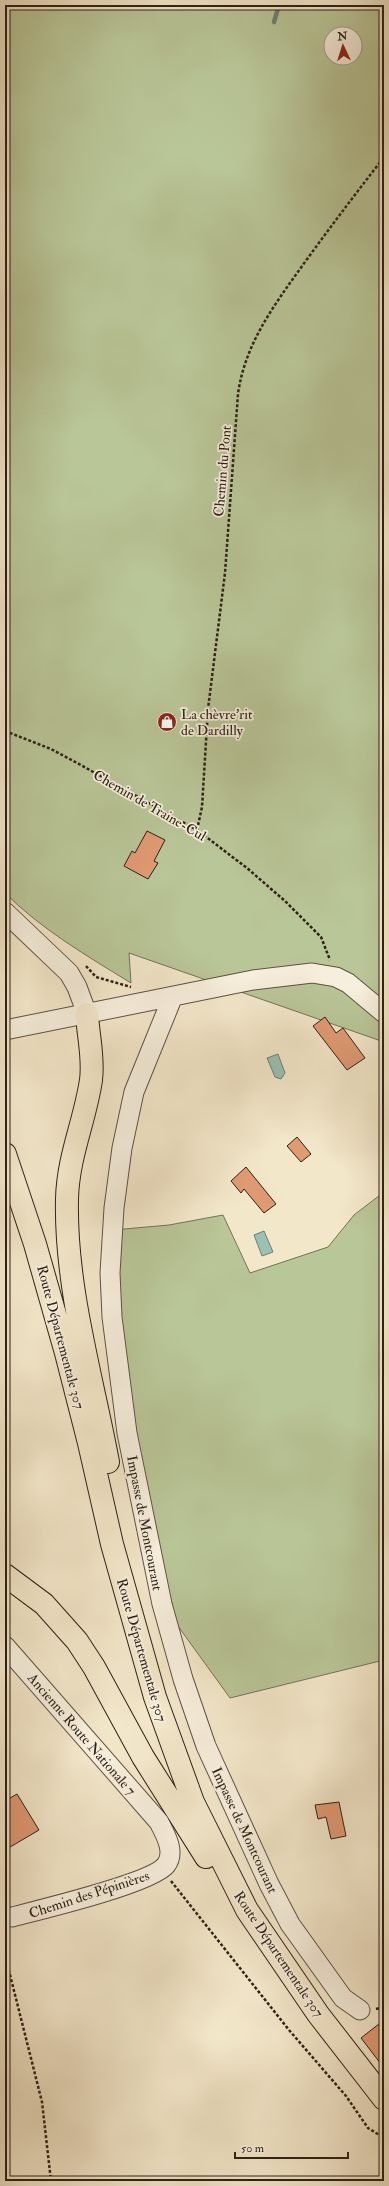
<svg xmlns="http://www.w3.org/2000/svg" width="389" height="2186" viewBox="0 0 389 2186" font-family="'IM FELL Double Pica',serif">
	<rect width="100%" height="100%" fill="#f3e7ca"/>
	<filter id="stains"><feTurbulence type="fractalNoise" baseFrequency=".005" numOctaves="4"/><feColorMatrix values="0 0 0 0 .2 0 0 0 0 .09 0 0 0 0 .02 0 0 0 .5 -.17"/></filter>
	<radialGradient id="worn" r=".72"><stop offset=".6" stop-color="#630" stop-opacity="0"/><stop offset="1" stop-color="#630" stop-opacity=".3"/></radialGradient>
	<path fill="#b9c698" stroke="#727458" fill-rule="evenodd" d="M 5,5 L 384,5 L 384,1042 L 129,953 L 131,983 C 87,956 41,929 5,893 ZM 331,34 L 355,34 L 355,58 L 331,58 Z
		M 384,1192 L 384,1660 L 230,1698 L 162,1604 L 127,1433 L 113,1230 L 169,1225 L 223,1215 L 250,1273 L 328,1247 L 354,1215 Z"/>
	<path fill="#9bc0b4" stroke="#6f8075" d="M 278,1054 L 285,1073 L 281,1079 L 275,1077 L 267,1058 Z
		M 264,1231 L 273,1252 L 262,1256 L 254,1235 Z"/>
	<g fill="none" stroke-linecap="round" stroke-linejoin="round">
		<path stroke="#6f8075" stroke-width="4.5" d="M 274,22 L 279,5"/>
	</g>
	<path fill="#e09a74" stroke="#2c2117" d="M 147,831 L 165,840 L 154,861 L 158,863 L 148,879 L 124,866 L 132,851 L 135,853 Z
		M 325,1017 L 336,1033 L 343,1028 L 365,1058 L 347,1070 L 313,1026 Z
		M 297,1137 L 311,1154 L 301,1162 L 287,1146 Z
		M 246,1167 L 276,1204 L 264,1213 L 244,1189 L 241,1193 L 231,1181 Z
		M 17,1794 L 39,1830 L 5,1850 L 5,1801 Z
		M 339,1802 L 346,1836 L 331,1839 L 326,1817 L 318,1819 L 315,1805 Z
		M 384,2020 L 384,2068 L 361,2038 Z"/>
	<g fill="none" stroke-linecap="round" stroke-linejoin="round">
		<defs>
			<path id="minor" d="M 5,912 L 69,973 L 77,987 L 87,1014
				M 173,996 L 134,1092 L 122,1148 L 114,1208 L 110,1273 L 112,1317 L 127,1433 L 162,1604 L 183,1679 L 206,1746 L 269,1884 L 290,1924 L 343,1998 L 360,2010
				M 5,1030 L 253,980 L 312,973 L 336,977 L 348,983 L 384,1013
				M 5,1646 L 159,1822 C 165,1834 176,1852 166,1865 C 152,1883 39,1910 12,1917"/>
			<path id="major" d="M 87,1014 C 88,1036 94,1057 91,1080 C 85,1121 68,1156 67,1199 C 65,1287 92,1376 108,1462
				M 5,1154 L 35,1244 L 66,1353 L 89,1443 L 112,1544 L 155,1697 L 193,1802 L 247,1910 L 318,2014 L 384,2099
				M 5,1575 L 44,1604 L 77,1641 L 94,1667 L 143,1757 L 206,1857"/>
		</defs>
		<use href="#minor" stroke="#5e5244" stroke-width="21"/>
		<use href="#major" stroke="#2c2117" stroke-width="24"/>
		<path stroke="#2c2117" stroke-width="2.5" stroke-dasharray="3 2" stroke-linecap="butt" d="M 5,731 L 51,749 L 79,764 L 197,830 L 247,868 L 285,901 L 321,937 L 330,960
			M 197,830 L 202,807 L 208,709 L 225,573 L 238,394 C 245,343 275,304 305,262 C 331,226 357,192 384,157
			M 86,966 L 96,977 L 131,987
			M 171,1881 L 289,2030 L 346,2096 L 368,2128 L 384,2138
			M 5,1955 L 42,2102 L 51,2181
			M 376,2009 L 384,2007"/>
		<use href="#minor" stroke="#f7efdd" stroke-width="19"/>
		<use href="#major" stroke="#f3e7ca" stroke-width="22"/>
	</g>
	<defs>
		<symbol id="shop-disc" viewBox="-11 -11 22 22"><circle r="9.5" fill="#8f2418" stroke="#f7efdd"/><path d="M-5-2.5h2.3a2.7 3.5 0 0 1 5.4 0H5L5.5 6h-11ZM-1.5-2.5h3a1.5 2.3 0 0 0-3 0Z" fill="#fff"/></symbol>
	</defs>
	<g fill-rule="evenodd">
		<use href="#shop-disc" x="156" y="711" width="22" height="22"/>
	</g>
	<g text-anchor="middle" stroke-width="3.5" stroke-linejoin="round" paint-order="stroke">
		<g font-size="14" fill="#2c2117" stroke="#f7efdd">
			<text transform="translate(222 471) rotate(-85)" y="5">Chemin du Pont</text>
			<text transform="translate(150 805) rotate(30)" y="5">Chemin de Traine-Cul</text>
			<text transform="translate(61 1337) rotate(75)" y="5">Route Départementale 307</text>
			<text transform="translate(145 1523) rotate(79)" y="5">Impasse de Montcourant</text>
			<text transform="translate(142 1650) rotate(74)" y="5">Route Départementale 307</text>
			<text transform="translate(82 1734) rotate(49)" y="5">Ancienne Route Nationale 7</text>
			<text transform="translate(245 1830) rotate(65)" y="5">Impasse de Montcourant</text>
			<text transform="translate(89 1894) rotate(-18)" y="5">Chemin des Pépinières</text>
			<text transform="translate(279 1954) rotate(56)" y="5">Route Départementale 307</text>
		</g>
		<g font-size="14" fill="#2c2117" stroke="#f7efdd" text-anchor="start">
			<text x="181" y="719">La chèvre'rit<tspan x="181" dy="16">de Dardilly</tspan></text>
		</g>
	</g>
	<rect width="389" height="2186" fill="none" stroke="#f3e7ca" stroke-width="20"/>
	<rect x="6" y="6" width="377" height="2174" fill="none" stroke="#2c2117" stroke-width="2"/>
	<rect x="10" y="10" width="369" height="2166" fill="none" stroke="#2c2117"/>
	<g transform="translate(343 46) rotate(356)"><circle r="19" fill="#f7efdd" stroke="#a69d8e"/>
	<path d="M0-3L7 15L0 10L-7 15Z" fill="#8f2418"/>
	<text y="-6" font-size="11" font-weight="bold" text-anchor="middle" fill="#2c2117">N</text>
	</g>
	<path d="M235 2152v6h113v-6" fill="none" stroke="#2c2117" stroke-width="2"/>
	<text x="241" y="2152" font-size="12" fill="#2c2117" stroke="#f7efdd" stroke-width="3" paint-order="stroke">50 m</text>
	<rect width="100%" height="100%" filter="url(#stains)"/>
	<rect width="100%" height="100%" fill="url(#worn)"/>
</svg>
